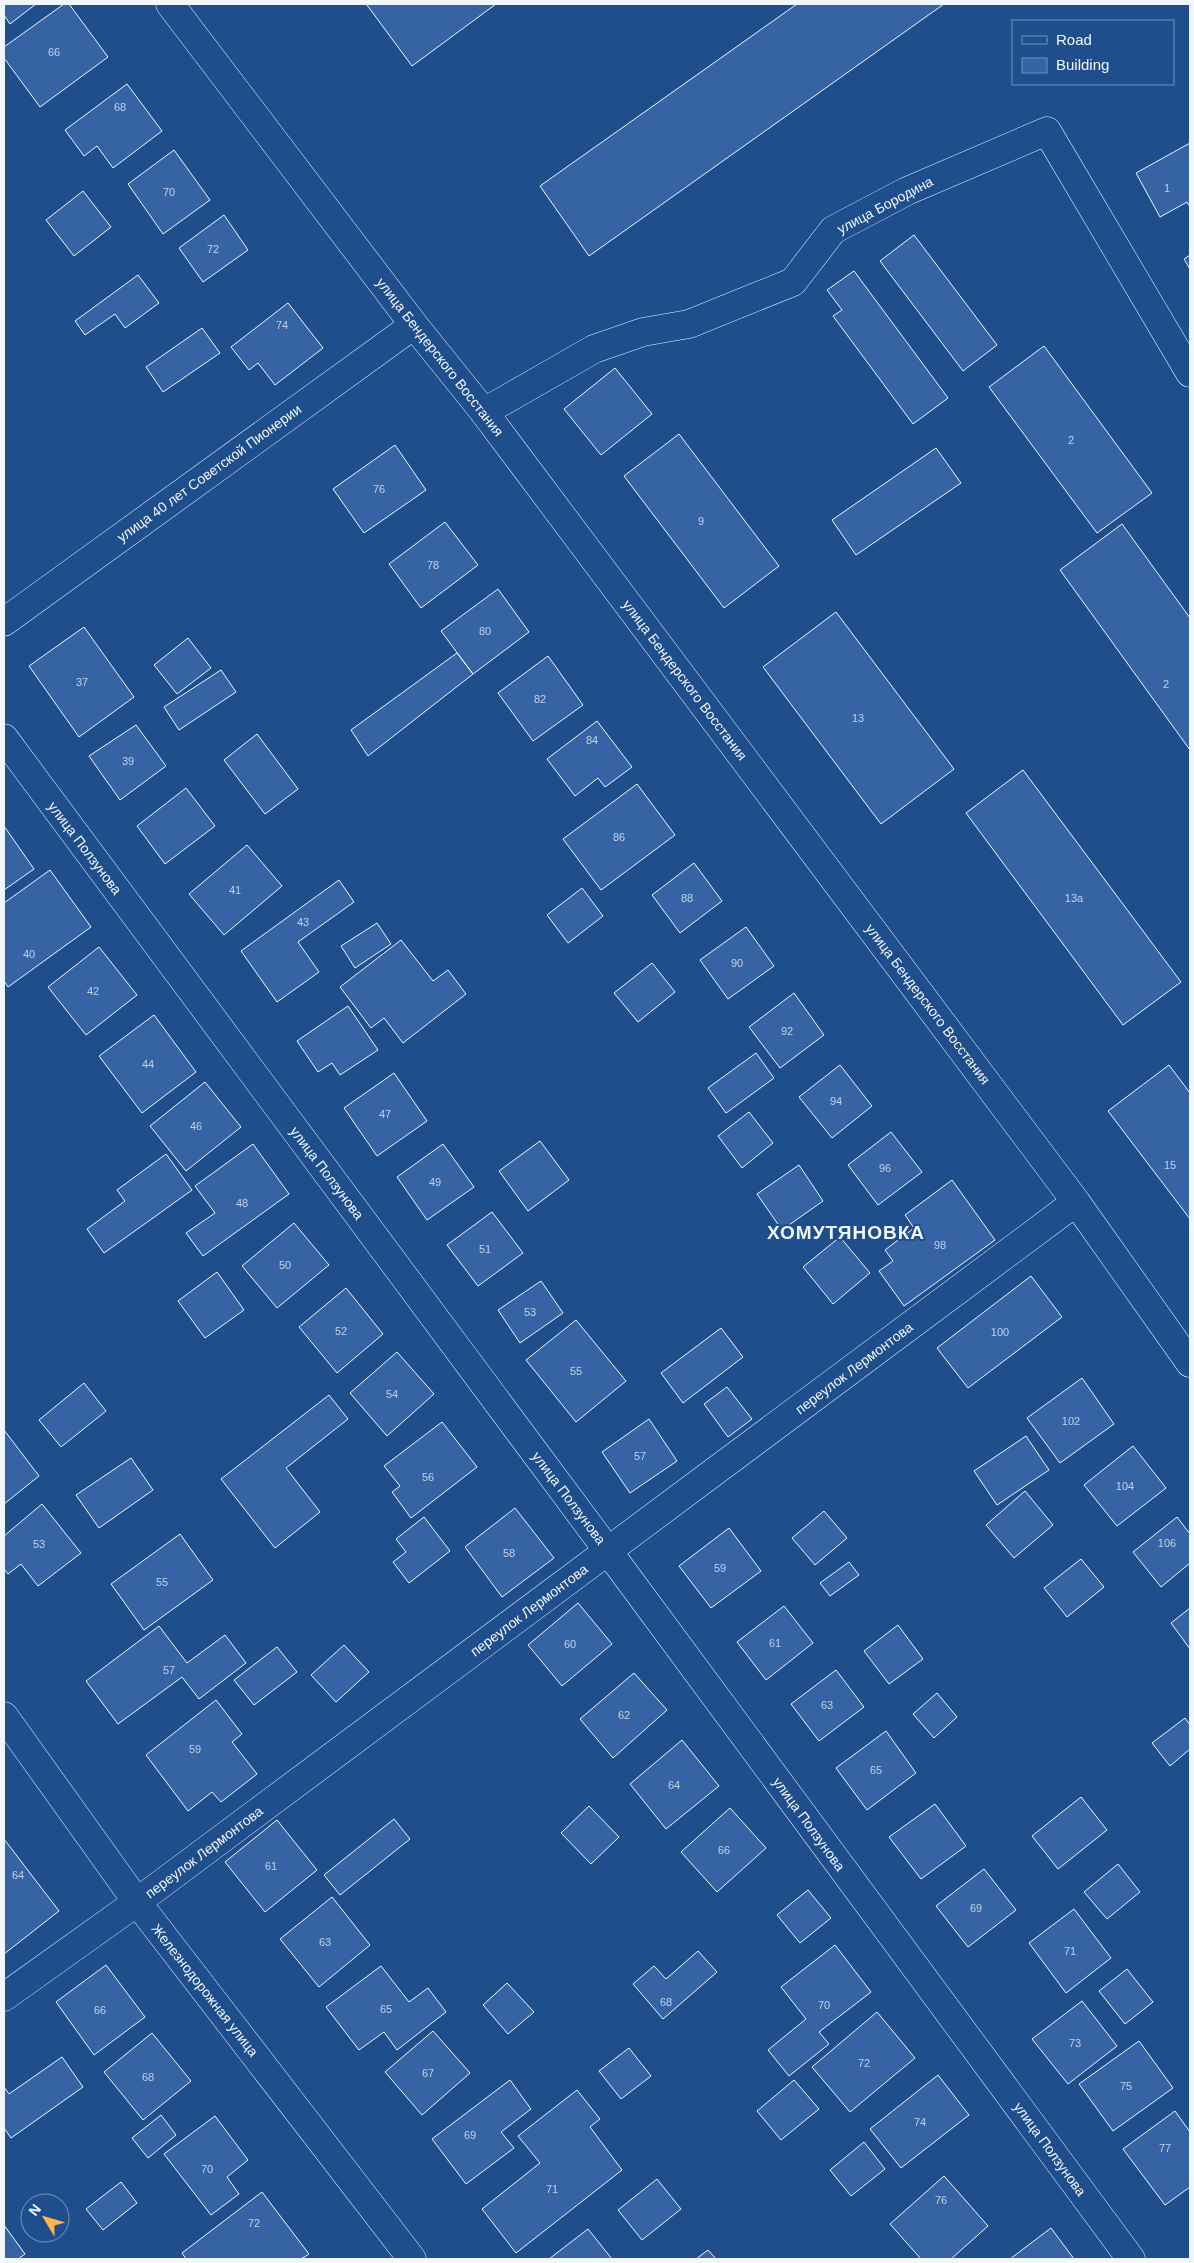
<svg xmlns="http://www.w3.org/2000/svg" width="1194" height="2263" viewBox="0 0 1194 2263" font-family="Arial,sans-serif">
	<rect width="100%" height="100%" fill="#1f4e8c"/>
	<path fill="#3563a3" stroke="#f2f6ff" d="M 4,4 L 36,4 L 10,24 L 4,15 Z
		M 64,4 L 69,4 L 108,57 L 40,107 L 4,58 L 4,47 Z
		M 369,4 L 496,4 L 412,66 L 367,5 Z
		M 797,4 L 944,4 L 589,256 L 540,186 Z
		M 127,84 L 162,131 L 113,168 L 97,146 L 84,156 L 65,130 Z
		M 1190,143 L 1190,207 L 1187,202 L 1160,217 L 1136,173 Z
		M 174,150 L 210,200 L 163,234 L 128,184 Z
		M 83,191 L 111,227 L 74,256 L 46,220 Z
		M 224,215 L 248,250 L 203,282 L 179,248 Z
		M 914,235 L 997,345 L 963,371 L 880,261 Z
		M 1190,255 L 1190,269 L 1184,259 Z
		M 854,271 L 948,398 L 913,424 L 833,316 L 842,310 L 827,290 Z
		M 138,275 L 159,303 L 125,328 L 115,314 L 85,335 L 75,321 Z
		M 288,303 L 323,348 L 275,385 L 258,363 L 249,370 L 231,347 Z
		M 202,328 L 220,353 L 163,392 L 146,367 Z
		M 1044,346 L 1152,493 L 1097,533 L 989,387 Z
		M 615,368 L 652,414 L 601,455 L 564,409 Z
		M 679,434 L 779,566 L 724,608 L 624,476 Z
		M 395,445 L 426,490 L 364,533 L 333,489 Z
		M 936,448 L 961,483 L 856,555 L 832,520 Z
		M 445,522 L 478,565 L 421,608 L 389,564 Z
		M 1122,524 L 1190,618 L 1190,750 L 1060,570 Z
		M 498,589 L 529,632 L 473,674 L 441,631 Z
		M 836,612 L 954,769 L 881,824 L 763,667 Z
		M 84,627 L 134,697 L 79,737 L 29,666 Z
		M 188,638 L 211,668 L 177,694 L 154,665 Z
		M 457,653 L 473,674 L 368,756 L 351,730 Z
		M 548,656 L 583,705 L 533,741 L 498,693 Z
		M 221,670 L 236,692 L 179,730 L 164,707 Z
		M 597,721 L 632,767 L 605,787 L 598,778 L 575,796 L 547,759 Z
		M 136,725 L 166,766 L 120,800 L 89,756 Z
		M 257,734 L 298,789 L 265,814 L 224,760 Z
		M 1023,770 L 1181,982 L 1123,1025 L 966,813 Z
		M 637,784 L 675,835 L 601,890 L 563,839 Z
		M 186,788 L 215,826 L 165,864 L 137,826 Z
		M 4,826 L 34,869 L 4,890 Z
		M 247,845 L 282,886 L 224,935 L 189,894 Z
		M 694,863 L 722,901 L 680,933 L 652,895 Z
		M 50,870 L 91,927 L 8,987 L 4,981 L 4,903 Z
		M 339,880 L 354,902 L 298,942 L 319,972 L 277,1002 L 241,951 Z
		M 582,888 L 603,916 L 568,943 L 547,915 Z
		M 377,923 L 391,944 L 355,968 L 341,946 Z
		M 746,927 L 774,966 L 728,999 L 700,960 Z
		M 401,940 L 433,981 L 448,970 L 466,994 L 403,1043 L 384,1018 L 371,1028 L 340,987 Z
		M 99,947 L 137,995 L 86,1035 L 48,987 Z
		M 652,963 L 675,992 L 638,1022 L 614,993 Z
		M 794,993 L 824,1035 L 780,1068 L 749,1027 Z
		M 348,1006 L 378,1050 L 340,1075 L 332,1063 L 318,1072 L 297,1041 Z
		M 154,1015 L 196,1072 L 142,1113 L 99,1056 Z
		M 756,1053 L 774,1078 L 726,1113 L 708,1088 Z
		M 840,1065 L 872,1106 L 832,1138 L 799,1097 Z
		M 1169,1065 L 1190,1093 L 1190,1219 L 1108,1111 Z
		M 394,1073 L 427,1121 L 377,1156 L 344,1108 Z
		M 205,1082 L 241,1127 L 186,1171 L 150,1126 Z
		M 749,1112 L 773,1143 L 742,1168 L 718,1136 Z
		M 891,1132 L 922,1172 L 878,1205 L 848,1165 Z
		M 540,1141 L 569,1180 L 528,1211 L 499,1171 Z
		M 253,1144 L 289,1194 L 203,1256 L 186,1233 L 215,1213 L 195,1186 Z
		M 443,1144 L 474,1187 L 427,1220 L 397,1177 Z
		M 166,1154 L 192,1190 L 104,1253 L 87,1229 L 125,1201 L 117,1190 Z
		M 799,1165 L 823,1201 L 782,1230 L 757,1194 Z
		M 952,1180 L 995,1240 L 904,1306 L 879,1271 L 893,1261 L 885,1250 L 914,1228 L 905,1215 Z
		M 492,1212 L 523,1253 L 478,1286 L 447,1245 Z
		M 294,1223 L 329,1265 L 277,1308 L 242,1266 Z
		M 840,1237 L 870,1273 L 833,1304 L 803,1267 Z
		M 217,1272 L 244,1310 L 205,1338 L 178,1301 Z
		M 1031,1276 L 1062,1317 L 968,1388 L 937,1348 Z
		M 541,1281 L 563,1313 L 520,1343 L 498,1310 Z
		M 346,1288 L 383,1334 L 337,1373 L 299,1327 Z
		M 576,1320 L 626,1381 L 576,1422 L 526,1360 Z
		M 721,1328 L 743,1357 L 683,1403 L 661,1373 Z
		M 397,1352 L 434,1394 L 387,1436 L 350,1393 Z
		M 1082,1378 L 1114,1424 L 1060,1463 L 1027,1418 Z
		M 84,1383 L 106,1411 L 61,1447 L 39,1420 Z
		M 727,1387 L 752,1419 L 728,1437 L 704,1404 Z
		M 329,1395 L 348,1419 L 286,1468 L 320,1512 L 275,1548 L 221,1479 Z
		M 649,1419 L 677,1461 L 630,1493 L 602,1452 Z
		M 442,1422 L 477,1467 L 411,1518 L 392,1492 L 400,1486 L 384,1466 Z
		M 4,1430 L 39,1476 L 4,1504 Z
		M 1026,1436 L 1049,1470 L 997,1505 L 974,1471 Z
		M 1133,1446 L 1166,1488 L 1117,1526 L 1084,1485 Z
		M 131,1458 L 153,1490 L 99,1528 L 76,1495 Z
		M 1025,1491 L 1053,1525 L 1014,1558 L 986,1525 Z
		M 42,1504 L 81,1553 L 38,1586 L 21,1564 L 8,1574 L 4,1569 L 4,1536 Z
		M 515,1508 L 554,1558 L 502,1597 L 465,1547 Z
		M 824,1511 L 847,1538 L 815,1565 L 792,1538 Z
		M 424,1517 L 450,1551 L 409,1583 L 393,1562 L 406,1552 L 396,1539 Z
		M 1177,1517 L 1190,1534 L 1190,1563 L 1161,1587 L 1133,1552 Z
		M 729,1528 L 761,1571 L 711,1608 L 679,1566 Z
		M 180,1534 L 213,1580 L 144,1630 L 111,1584 Z
		M 1081,1559 L 1104,1587 L 1067,1617 L 1044,1588 Z
		M 849,1562 L 859,1575 L 830,1596 L 820,1583 Z
		M 578,1603 L 612,1644 L 562,1686 L 528,1645 Z
		M 784,1606 L 813,1643 L 766,1680 L 737,1642 Z
		M 1190,1608 L 1190,1649 L 1171,1623 Z
		M 898,1625 L 923,1659 L 889,1684 L 864,1651 Z
		M 159,1626 L 187,1663 L 225,1635 L 246,1663 L 199,1699 L 182,1677 L 118,1724 L 86,1681 Z
		M 344,1645 L 369,1672 L 336,1702 L 311,1675 Z
		M 277,1647 L 297,1672 L 254,1705 L 234,1680 Z
		M 836,1670 L 864,1707 L 819,1741 L 791,1704 Z
		M 634,1673 L 667,1710 L 613,1758 L 580,1719 Z
		M 937,1693 L 957,1717 L 934,1738 L 913,1714 Z
		M 216,1700 L 242,1734 L 232,1742 L 257,1774 L 221,1802 L 212,1792 L 188,1811 L 146,1755 Z
		M 1185,1718 L 1190,1725 L 1190,1749 L 1170,1766 L 1152,1743 Z
		M 886,1731 L 916,1773 L 867,1810 L 836,1768 Z
		M 682,1740 L 719,1786 L 666,1829 L 630,1784 Z
		M 1081,1797 L 1107,1830 L 1058,1869 L 1032,1836 Z
		M 935,1804 L 966,1846 L 921,1879 L 889,1837 Z
		M 589,1806 L 619,1837 L 591,1864 L 561,1833 Z
		M 730,1808 L 766,1848 L 717,1892 L 681,1852 Z
		M 394,1819 L 410,1839 L 340,1895 L 324,1875 Z
		M 277,1820 L 317,1870 L 265,1912 L 225,1862 Z
		M 4,1839 L 59,1911 L 4,1954 Z
		M 1118,1864 L 1140,1892 L 1107,1919 L 1084,1892 Z
		M 984,1869 L 1016,1910 L 968,1947 L 936,1906 Z
		M 808,1890 L 831,1918 L 800,1943 L 777,1915 Z
		M 332,1897 L 370,1945 L 319,1987 L 280,1939 Z
		M 1074,1909 L 1111,1958 L 1066,1993 L 1029,1943 Z
		M 835,1945 L 871,1992 L 819,2032 L 829,2044 L 789,2076 L 768,2050 L 806,2019 L 781,1987 Z
		M 698,1951 L 717,1972 L 663,2019 L 633,1984 L 654,1966 L 666,1979 Z
		M 106,1965 L 145,2017 L 94,2055 L 56,2002 Z
		M 381,1966 L 409,2002 L 428,1988 L 446,2012 L 397,2050 L 384,2032 L 359,2050 L 326,2007 Z
		M 1127,1969 L 1153,2002 L 1125,2024 L 1099,1991 Z
		M 507,1983 L 534,2012 L 508,2034 L 483,2005 Z
		M 1082,2001 L 1117,2046 L 1068,2084 L 1032,2039 Z
		M 877,2012 L 915,2058 L 850,2112 L 812,2067 Z
		M 433,2031 L 470,2073 L 422,2115 L 385,2072 Z
		M 152,2033 L 191,2081 L 143,2120 L 104,2072 Z
		M 1139,2041 L 1173,2088 L 1113,2131 L 1079,2084 Z
		M 629,2048 L 651,2076 L 621,2099 L 599,2071 Z
		M 62,2057 L 83,2087 L 11,2138 L 4,2128 L 4,2087 L 9,2094 Z
		M 938,2075 L 969,2115 L 901,2168 L 870,2129 Z
		M 510,2080 L 531,2109 L 501,2132 L 514,2148 L 466,2184 L 432,2139 Z
		M 794,2080 L 819,2109 L 781,2140 L 757,2111 Z
		M 577,2090 L 600,2119 L 590,2127 L 622,2170 L 516,2253 L 482,2209 L 540,2163 L 518,2136 Z
		M 1175,2111 L 1190,2132 L 1190,2187 L 1165,2205 L 1123,2149 Z
		M 161,2115 L 176,2135 L 148,2158 L 132,2138 Z
		M 215,2116 L 248,2160 L 227,2177 L 239,2194 L 211,2215 L 164,2154 Z
		M 864,2142 L 885,2169 L 851,2196 L 830,2170 Z
		M 944,2176 L 988,2226 L 951,2259 L 921,2259 L 890,2224 Z
		M 657,2179 L 681,2209 L 642,2240 L 618,2210 Z
		M 121,2182 L 137,2203 L 103,2230 L 86,2209 Z
		M 262,2192 L 309,2254 L 301,2259 L 186,2259 L 182,2253 Z
		M 4,2225 L 25,2254 L 18,2259 L 4,2259 Z
		M 1051,2228 L 1074,2259 L 1010,2259 Z
		M 588,2229 L 612,2259 L 549,2259 Z
		M 708,2250 L 716,2259 L 696,2259 Z"/>
	<g fill="none" stroke-linecap="round" stroke-linejoin="round">
		<defs>
			<path id="street" d="M 484,412 L 594,349 L 643,332 L 689,324 L 793,282 L 833,230 L 907,191 L 1047,131 L 1190,373
				M 4,622 L 414,325
				M 4,738 L 608,1551 L 1131,2259
				M 4,1716 L 137,1902 L 412,2259
				M 4,1997 L 137,1902 L 1076,1202"/>
			<path id="primary" d="M 170,4 L 414,325 L 484,412 L 1076,1202 L 1190,1363"/>
		</defs>
		<use href="#street" stroke="#f2f6ff" stroke-width="29"/>
		<use href="#primary" stroke="#f2f6ff" stroke-width="29"/>
		<use href="#street" stroke="#1f4e8c" stroke-width="28"/>
		<use href="#primary" stroke="#1f4e8c" stroke-width="28"/>
	</g>
	<g text-anchor="middle" stroke-width="4" stroke-linejoin="round" paint-order="stroke">
		<g font-size="11" fill="#c3d1e8">
			<text x="54" y="56">66</text>
			<text x="120" y="111">68</text>
			<text x="1167" y="192">1</text>
			<text x="169" y="196">70</text>
			<text x="213" y="253">72</text>
			<text x="282" y="329">74</text>
			<text x="1071" y="444">2</text>
			<text x="379" y="493">76</text>
			<text x="701" y="525">9</text>
			<text x="433" y="569">78</text>
			<text x="485" y="635">80</text>
			<text x="82" y="686">37</text>
			<text x="1166" y="688">2</text>
			<text x="540" y="703">82</text>
			<text x="858" y="722">13</text>
			<text x="592" y="744">84</text>
			<text x="128" y="765">39</text>
			<text x="619" y="841">86</text>
			<text x="235" y="894">41</text>
			<text x="687" y="902">88</text>
			<text x="1074" y="902">13а</text>
			<text x="303" y="926">43</text>
			<text x="29" y="958">40</text>
			<text x="737" y="967">90</text>
			<text x="93" y="995">42</text>
			<text x="787" y="1035">92</text>
			<text x="148" y="1068">44</text>
			<text x="836" y="1105">94</text>
			<text x="385" y="1118">47</text>
			<text x="196" y="1130">46</text>
			<text x="1170" y="1169">15</text>
			<text x="885" y="1172">96</text>
			<text x="435" y="1186">49</text>
			<text x="242" y="1207">48</text>
			<text x="940" y="1249">98</text>
			<text x="485" y="1253">51</text>
			<text x="285" y="1269">50</text>
			<text x="530" y="1316">53</text>
			<text x="341" y="1335">52</text>
			<text x="1000" y="1336">100</text>
			<text x="576" y="1375">55</text>
			<text x="392" y="1398">54</text>
			<text x="1071" y="1425">102</text>
			<text x="640" y="1460">57</text>
			<text x="428" y="1481">56</text>
			<text x="1125" y="1490">104</text>
			<text x="1167" y="1547">106</text>
			<text x="39" y="1548">53</text>
			<text x="509" y="1557">58</text>
			<text x="720" y="1572">59</text>
			<text x="162" y="1586">55</text>
			<text x="775" y="1647">61</text>
			<text x="570" y="1648">60</text>
			<text x="169" y="1674">57</text>
			<text x="827" y="1709">63</text>
			<text x="624" y="1719">62</text>
			<text x="195" y="1753">59</text>
			<text x="876" y="1774">65</text>
			<text x="674" y="1789">64</text>
			<text x="724" y="1854">66</text>
			<text x="271" y="1870">61</text>
			<text x="18" y="1879">64</text>
			<text x="976" y="1912">69</text>
			<text x="325" y="1946">63</text>
			<text x="1070" y="1955">71</text>
			<text x="666" y="2006">68</text>
			<text x="824" y="2009">70</text>
			<text x="386" y="2013">65</text>
			<text x="100" y="2014">66</text>
			<text x="1075" y="2047">73</text>
			<text x="864" y="2067">72</text>
			<text x="428" y="2077">67</text>
			<text x="148" y="2081">68</text>
			<text x="1126" y="2090">75</text>
			<text x="920" y="2126">74</text>
			<text x="470" y="2139">69</text>
			<text x="1165" y="2152">77</text>
			<text x="207" y="2173">70</text>
			<text x="552" y="2193">71</text>
			<text x="941" y="2204">76</text>
			<text x="254" y="2227">72</text>
		</g>
		<g font-size="14" fill="#f2f6ff" stroke="#1f4e8c">
			<text transform="translate(885 205) rotate(-28)" y="5">улица Бородина</text>
			<text transform="translate(440 357) rotate(52)" y="5">улица Бендерского Восстания</text>
			<text transform="translate(209 473) rotate(-36)" y="5">улица 40 лет Советской Пионерии</text>
			<text transform="translate(685 680) rotate(53)" y="5">улица Бендерского Восстания</text>
			<text transform="translate(85 848) rotate(53)" y="5">улица Ползунова</text>
			<text transform="translate(928 1004) rotate(53)" y="5">улица Бендерского Восстания</text>
			<text transform="translate(327 1173) rotate(53)" y="5">улица Ползунова</text>
			<text transform="translate(854 1368) rotate(-37)" y="5">переулок Лермонтова</text>
			<text transform="translate(569 1498) rotate(53)" y="5">улица Ползунова</text>
			<text transform="translate(529 1610) rotate(-37)" y="5">переулок Лермонтова</text>
			<text transform="translate(809 1824) rotate(54)" y="5">улица Ползунова</text>
			<text transform="translate(204 1852) rotate(-37)" y="5">переулок Лермонтова</text>
			<text transform="translate(205 1990) rotate(52)" y="5">Железнодорожная улица</text>
			<text transform="translate(1050 2149) rotate(54)" y="5">улица Ползунова</text>
		</g>
		<g font-size="19" font-weight="bold" letter-spacing="1" fill="#f2f6ff" stroke="#1f4e8c">
			<text x="846" y="1239">ХОМУТЯНОВКА</text>
		</g>
	</g>
	<rect width="1194" height="2263" fill="none" stroke="#f2f6ff" stroke-width="10"/>
	<rect x="1012" y="20" width="162" height="65" fill="#1f4e8c" stroke="#7391ba"/>
	<rect x="1022" y="36" width="25" height="8" fill="#1f4e8c" stroke="#7391ba"/>
	<text x="1056" y="45" font-size="15" fill="#f2f6ff">Road</text>
	<rect x="1022" y="58" width="25" height="15" fill="#3563a3" stroke="#7391ba"/>
	<text x="1056" y="70" font-size="15" fill="#f2f6ff">Building</text>
	<g transform="translate(45 2218) rotate(308)"><circle r="24" fill="#1f4e8c" stroke="#7391ba"/>
	<path d="M0-4L9 19L0 12L-9 19Z" fill="#ffb74d"/>
	<text y="-8" font-size="14" font-weight="bold" text-anchor="middle" fill="#f2f6ff">N</text>
	</g>
</svg>
